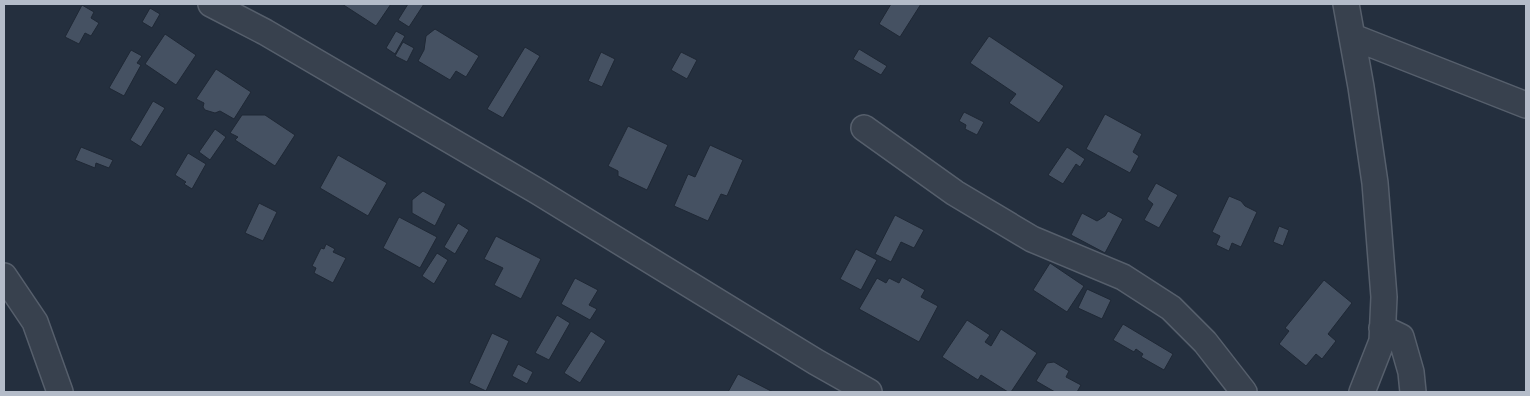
<svg xmlns="http://www.w3.org/2000/svg" width="1530" height="396" viewBox="0 0 1530 396" font-family="Ubuntu,sans-serif">
	<rect width="100%" height="100%" fill="#242f3e"/>
	<path fill="#455162" stroke="#1f2835" d="M 342,4 L 391,4 L 376,26 Z
		M 408,4 L 424,4 L 409,27 L 398,20 Z
		M 891,4 L 921,4 L 900,37 L 879,24 Z
		M 82,5 L 94,12 L 91,18 L 99,23 L 91,36 L 85,33 L 79,44 L 65,37 Z
		M 150,8 L 160,14 L 152,28 L 142,22 Z
		M 435,29 L 479,56 L 466,77 L 456,71 L 450,80 L 418,61 L 424,50 L 426,36 Z
		M 396,31 L 405,36 L 395,54 L 386,48 Z
		M 165,34 L 196,55 L 176,85 L 145,64 Z
		M 989,36 L 1064,86 L 1039,123 L 1009,103 L 1016,94 L 970,63 Z
		M 403,42 L 414,48 L 407,62 L 395,56 Z
		M 525,47 L 540,56 L 503,118 L 487,109 Z
		M 859,49 L 887,66 L 881,75 L 853,59 Z
		M 131,50 L 142,56 L 137,63 L 141,65 L 124,96 L 109,88 Z
		M 601,52 L 615,59 L 602,87 L 588,81 Z
		M 681,52 L 697,60 L 687,79 L 671,70 Z
		M 216,69 L 251,92 L 234,119 L 220,111 L 215,113 L 205,110 L 203,107 L 204,103 L 196,99 Z
		M 153,101 L 165,108 L 141,147 L 130,140 Z
		M 964,112 L 984,122 L 977,135 L 965,129 L 966,125 L 959,121 Z
		M 1105,114 L 1142,134 L 1133,152 L 1139,156 L 1130,173 L 1086,149 Z
		M 242,115 L 265,115 L 295,135 L 275,166 L 235,140 L 238,137 L 230,133 Z
		M 628,126 L 668,145 L 647,190 L 618,176 L 618,171 L 608,166 Z
		M 215,129 L 226,137 L 210,160 L 199,152 Z
		M 710,145 L 743,160 L 727,196 L 721,194 L 708,221 L 674,206 L 688,174 L 695,177 Z
		M 81,147 L 113,160 L 109,168 L 96,163 L 95,168 L 75,160 Z
		M 1067,147 L 1085,159 L 1080,167 L 1076,164 L 1063,184 L 1048,175 Z
		M 188,153 L 206,164 L 192,189 L 184,184 L 186,182 L 175,175 Z
		M 338,155 L 387,183 L 368,216 L 320,188 Z
		M 1156,183 L 1178,195 L 1159,228 L 1144,220 L 1153,204 L 1147,199 Z
		M 423,191 L 446,204 L 435,226 L 412,213 L 412,200 Z
		M 1229,196 L 1241,201 L 1245,206 L 1257,212 L 1241,247 L 1232,243 L 1229,251 L 1216,245 L 1220,236 L 1212,232 Z
		M 259,203 L 277,212 L 263,241 L 245,233 Z
		M 1108,211 L 1123,219 L 1105,253 L 1071,235 L 1082,213 L 1097,221 L 1105,216 Z
		M 895,215 L 924,230 L 914,248 L 901,242 L 891,262 L 875,254 Z
		M 399,217 L 437,237 L 420,268 L 383,248 Z
		M 458,223 L 469,230 L 455,254 L 444,247 Z
		M 1279,226 L 1289,230 L 1283,246 L 1273,242 Z
		M 496,236 L 541,259 L 521,299 L 494,285 L 503,268 L 484,259 Z
		M 326,244 L 335,249 L 333,252 L 346,258 L 333,283 L 314,273 L 316,268 L 312,266 L 321,248 L 324,249 Z
		M 856,249 L 877,260 L 861,290 L 840,279 Z
		M 437,253 L 448,260 L 434,284 L 422,276 Z
		M 1050,263 L 1084,286 L 1067,312 L 1033,290 Z
		M 902,277 L 925,290 L 921,297 L 938,306 L 919,342 L 859,309 L 877,278 L 886,283 L 889,278 L 899,283 Z
		M 575,278 L 598,290 L 589,305 L 597,309 L 590,320 L 561,304 Z
		M 1324,280 L 1352,303 L 1328,334 L 1336,341 L 1322,359 L 1316,354 L 1306,366 L 1279,344 L 1289,331 L 1285,328 Z
		M 1087,289 L 1111,300 L 1102,319 L 1078,308 Z
		M 557,315 L 570,323 L 549,360 L 535,353 Z
		M 967,320 L 990,335 L 985,342 L 991,346 L 1001,329 L 1037,353 L 1011,392 L 1008,392 L 981,375 L 978,380 L 942,357 Z
		M 1123,324 L 1173,354 L 1164,370 L 1141,357 L 1143,354 L 1136,349 L 1134,352 L 1113,340 Z
		M 591,331 L 606,341 L 580,383 L 564,373 Z
		M 492,333 L 509,341 L 486,391 L 469,383 Z
		M 1054,362 L 1069,371 L 1066,377 L 1081,385 L 1077,392 L 1055,392 L 1036,381 L 1047,363 Z
		M 518,364 L 533,372 L 527,384 L 512,376 Z
		M 738,374 L 773,392 L 728,392 Z"/>
	<g fill="none" stroke-linecap="round" stroke-linejoin="round">
		<defs>
			<path id="street" d="M 211,4 L 265,32 L 537,191 L 816,362 L 869,392
				M 1346,4 L 1361,87 L 1375,183 L 1384,297 L 1382,341 L 1362,392
				M 1353,37 L 1526,105
				M 864,128 L 955,193 L 1032,239 L 1123,277 L 1171,308 L 1205,342 L 1244,392
				M 4,276 L 35,322 L 60,392
				M 1382,328 L 1401,337 L 1411,372 L 1413,392"/>
		</defs>
		<use href="#street" stroke="#565f6c" stroke-width="28"/>
		<use href="#street" stroke="#38414e" stroke-width="25"/>
	</g>
	<rect width="1530" height="396" fill="none" stroke="#b4bcc9" stroke-width="10"/>
</svg>
